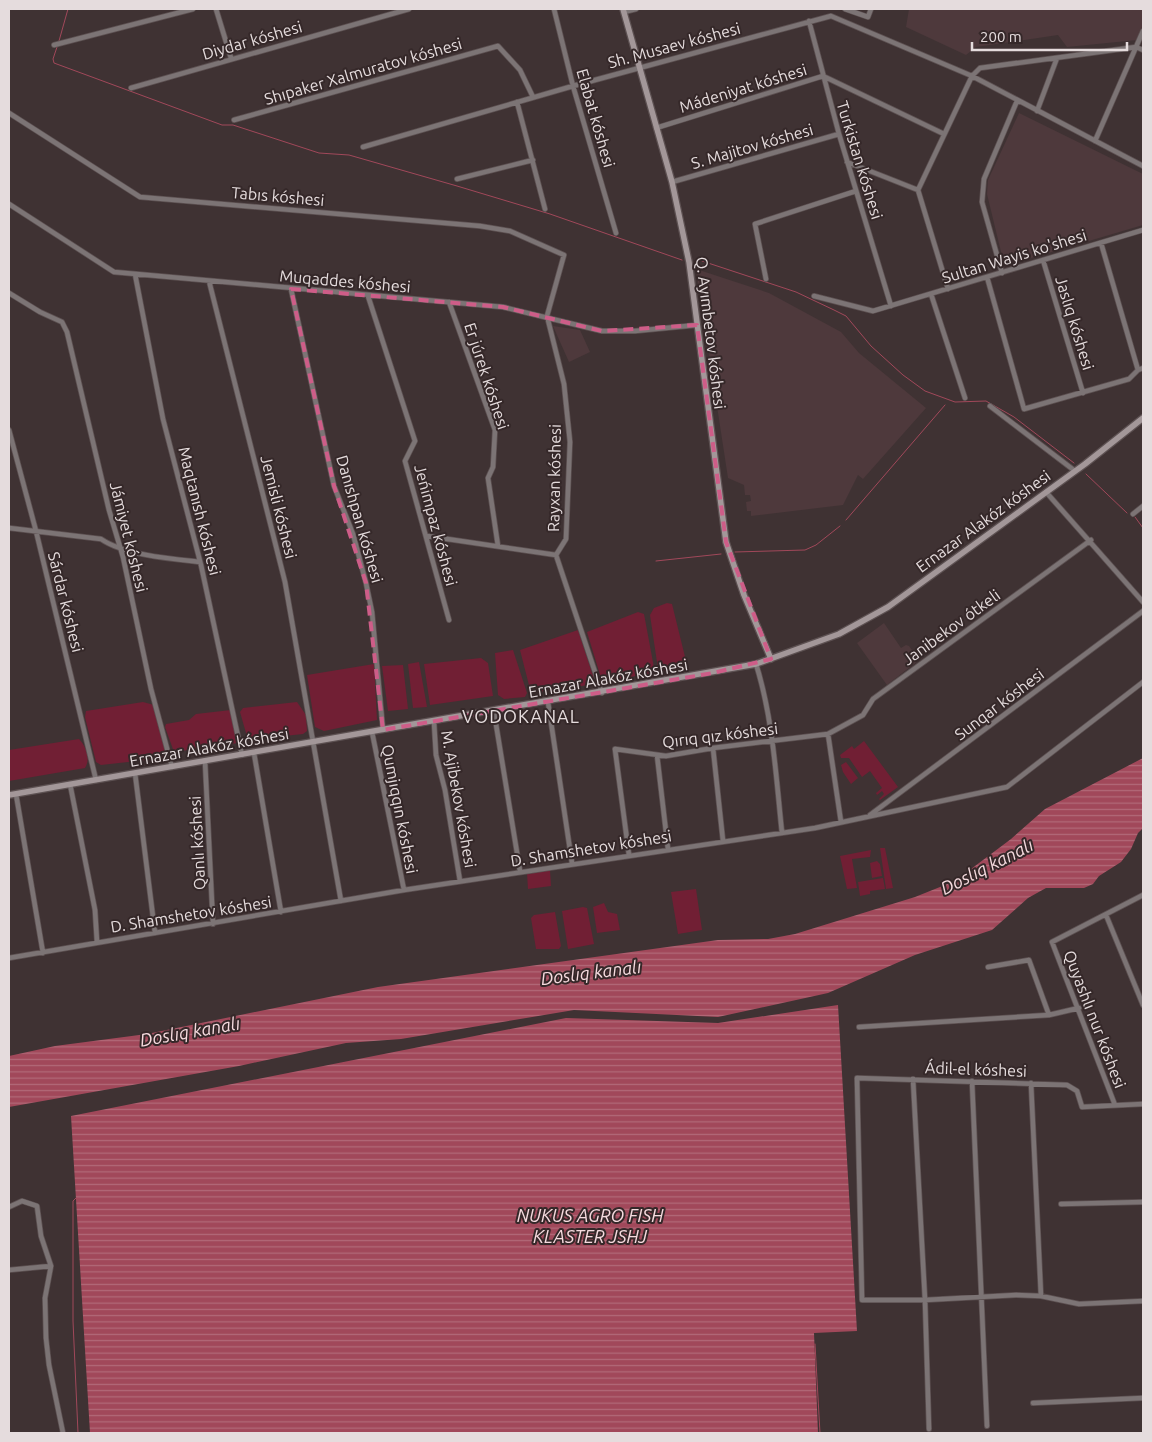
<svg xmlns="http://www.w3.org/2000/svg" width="1152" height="1442" viewBox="0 0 1152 1442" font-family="Ubuntu,sans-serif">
	<defs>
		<pattern id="water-rules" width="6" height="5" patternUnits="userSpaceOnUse" patternTransform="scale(1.25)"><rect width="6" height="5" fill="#a1485a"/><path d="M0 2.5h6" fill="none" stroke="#b26a79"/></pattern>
	</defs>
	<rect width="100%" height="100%" fill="#3f3233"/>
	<path fill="#4e393c" d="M 909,9 L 1143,9 L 1143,25 L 1137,40 L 1067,47 L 1058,35 L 976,47 L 966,55 L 906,27 Z
		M 1019,113 L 1143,174 L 1143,225 L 1021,261 L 1012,257 L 1003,260 L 987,194 L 988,180 Z
		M 696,269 L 769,293 L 841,332 L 859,353 L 926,408 L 863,479 L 858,475 L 843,505 L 751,516 L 751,511 L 747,511 L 746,502 L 751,501 L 750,495 L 745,495 L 744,485 L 728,478 Z
		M 553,326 L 580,330 L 590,352 L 569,362 Z
		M 884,623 L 901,648 L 906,645 L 909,646 L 919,660 L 887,685 L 857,643 Z"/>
	<path fill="#711f34" d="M 667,603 L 672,604 L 688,669 L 667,672 L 658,669 L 650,615 L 654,608 Z
		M 638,612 L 644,614 L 655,673 L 604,681 L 601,678 L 587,632 Z
		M 578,630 L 594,679 L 589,685 L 531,693 L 520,650 Z
		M 513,650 L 527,693 L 525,697 L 504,699 L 498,695 L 495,653 Z
		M 481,658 L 488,663 L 493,696 L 430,705 L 424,664 Z
		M 419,662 L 427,707 L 413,708 L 408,664 Z
		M 374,664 L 377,720 L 324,731 L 315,727 L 307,675 Z
		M 403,665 L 408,709 L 388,711 L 382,666 Z
		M 143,702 L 154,705 L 165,748 L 164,758 L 101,765 L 96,762 L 85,717 L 86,711 Z
		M 297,702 L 306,715 L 307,731 L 303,734 L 248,740 L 240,712 L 243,708 Z
		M 231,710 L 238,743 L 174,752 L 165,727 L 166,724 L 189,720 L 196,714 Z
		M 79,739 C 86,746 91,759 85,768 L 9,781 L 9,750 Z
		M 864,741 L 898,787 L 880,800 L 879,799 L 884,794 L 882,791 L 877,795 L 876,793 L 882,788 L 870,771 L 862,777 L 849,758 L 841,758 L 840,755 L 852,746 L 854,749 Z
		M 846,762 L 858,778 L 851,784 L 843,772 L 841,765 Z
		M 880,848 L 885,848 L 893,888 L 886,889 Z
		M 871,850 L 870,857 L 852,859 L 857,888 L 847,889 L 840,856 Z
		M 877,861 L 880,864 L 882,876 L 872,878 L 870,863 Z
		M 550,870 L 551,886 L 528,889 L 527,873 Z
		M 883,878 L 885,889 L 870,891 L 870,894 L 860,896 L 858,882 Z
		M 696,889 L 702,930 L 678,934 L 671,892 Z
		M 604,903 L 608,912 L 617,914 L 620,930 L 597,933 L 593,907 Z
		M 583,907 L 587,908 L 594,944 L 568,949 L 562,911 Z
		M 555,912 L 561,946 L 559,949 L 536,949 L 531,918 L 534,915 Z"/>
	<path fill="url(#water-rules)" d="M 1143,758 L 1143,828 L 1138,833 L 1131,849 L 1121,862 L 1099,876 L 1093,884 L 1084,888 L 1046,888 L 1028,898 L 992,930 L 915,955 L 828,993 L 718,1017 L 574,1010 L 401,1039 L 346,1043 L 239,1066 L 9,1107 L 9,1056 L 55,1046 L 147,1034 L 378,987 L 718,940 L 768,939 L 795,934 L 915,897 L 955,881 L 1011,839 L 1045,809 Z
		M 838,1005 L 857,1331 L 814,1333 L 818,1433 L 90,1433 L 71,1116 L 566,1018 L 718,1023 Z"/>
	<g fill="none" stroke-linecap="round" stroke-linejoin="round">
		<path stroke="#a1485a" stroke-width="1" d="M 59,41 L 68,9
			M 57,47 L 53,59 L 54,63 L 222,125 L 233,125 L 319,153 L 349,155 L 457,186 L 550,214 L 682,260
			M 702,261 L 796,292 L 834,310 L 846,316 L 871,346 L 903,375 L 925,391 L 955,402 L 986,401 L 1014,417 L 1074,463
			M 1086,474 L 1127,513
			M 1135,517 L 1143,528
			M 846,520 L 945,405
			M 735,552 L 805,550 L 816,545 L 840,526
			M 656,561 L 721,554
			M 76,1198 L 73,1201 L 73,1321 L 78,1433
			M 815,1344 L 820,1433"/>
		<defs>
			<path id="street" d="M 216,9 L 231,58
				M 554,9 L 573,86 L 616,233
				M 845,9 L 868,17 L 871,9
				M 624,12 L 636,9
				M 809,21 L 839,134 L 891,306
				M 54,45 L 193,9
				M 131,88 L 409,9
				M 517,102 L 545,209
				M 1037,111 L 1057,58
				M 9,113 L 140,197 L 480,226 L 510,231 L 564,255 L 547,316 L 564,384 L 570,442 L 566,539 L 556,555 L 602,693
				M 234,120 L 498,46 L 520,70 L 533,97
				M 656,128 L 823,76 L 944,134
				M 1095,141 L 1143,31
				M 363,147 L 573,86 L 831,16 L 972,76 L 1143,166
				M 847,162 L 918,190
				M 457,179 L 533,160
				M 672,182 L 839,134
				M 9,204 L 114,272 L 503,307 L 602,331 L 635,331 L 697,325
				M 1101,243 L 1138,370
				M 1043,260 L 1083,393
				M 1002,273 L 982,202 L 984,179 L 1017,101
				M 135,274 L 163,419 L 201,565 L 242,755
				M 987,277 L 1024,409 L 1129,379 L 1138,370 L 1143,368
				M 766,279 L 755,224 L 856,191
				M 209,281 L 285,582 L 341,901
				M 291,289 L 334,486 L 353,534 L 366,583 L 372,612 L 383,730
				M 948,289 L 918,190 L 972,76 L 980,68 L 1136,47 L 1143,50
				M 9,293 L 40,312 L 62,322 L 67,332 L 109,510 L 123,557 L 151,689 L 172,767
				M 931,294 L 965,398
				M 368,296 L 415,441 L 405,461 L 449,620
				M 814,296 L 873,311 L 1143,230
				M 449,302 L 495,430 L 493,467 L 488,478 L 498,546
				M 990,406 L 1075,471
				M 9,430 L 36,531 L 96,780
				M 1046,492 L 1143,602
				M 1133,514 L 1143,506
				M 9,528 L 101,539 C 124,555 172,559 200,562
				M 427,536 L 556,555
				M 756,664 C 773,718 776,777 782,833
				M 548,702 L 572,863
				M 494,712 L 520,871
				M 434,722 L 436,755 L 445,790 L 460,881
				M 372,732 L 404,890
				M 828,734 L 841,822
				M 713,748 L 723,841
				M 254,753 L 281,912
				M 657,755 L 668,849
				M 205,761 L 213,924
				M 135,773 L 155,933
				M 70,784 L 95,910 L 97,942
				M 16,794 L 43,953
				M 870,815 L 1143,611
				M 629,855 L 615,749 L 666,756 L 713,748 L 828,734 L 863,715 L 873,699 L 1091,540
				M 1106,915 L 1143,1005
				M 9,958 L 404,890 L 815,828 L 1007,787 L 1143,682
				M 988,967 L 1029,960 L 1049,1015
				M 859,1027 L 1049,1015 L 1079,1008
				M 913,1079 L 925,1300 L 929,1429
				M 972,1081 L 987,1426
				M 1031,1083 L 1041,1296
				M 1143,1104 L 1082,1107 L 1077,1091 L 1067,1085 L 857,1078 L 862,1300 L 925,1300 L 1016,1295 L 1041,1296 L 1079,1304 L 1143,1301
				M 1115,1105 L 1052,942 L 1143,895
				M 1061,1204 L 1143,1202
				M 9,1207 L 22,1201 L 37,1206 L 41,1236 L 51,1266 L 45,1298 L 46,1338 L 49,1365 L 63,1433
				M 9,1270 L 51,1266
				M 1033,1403 L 1143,1398"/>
			<path id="secondary" d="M 623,9 L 672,182 L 689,262 L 726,542 L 744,595 L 771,659
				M 9,795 L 756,664 L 839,634 L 888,607 L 1085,464 L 1143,418"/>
		</defs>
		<use href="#street" stroke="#5d5152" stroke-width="6"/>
		<use href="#secondary" stroke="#5d5152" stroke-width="8"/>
		<use href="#street" stroke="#7c7475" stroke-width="4.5"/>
		<use href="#secondary" stroke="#a39799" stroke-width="5.5"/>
	</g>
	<path fill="none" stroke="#ce5d88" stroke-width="4" stroke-dasharray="10 6" stroke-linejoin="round" d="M 291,289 L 503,307 L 602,331 L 697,325 L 726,542 L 771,659 L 713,673 L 383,730 L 366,583 L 334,486 Z"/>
	<g text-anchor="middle" stroke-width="4" stroke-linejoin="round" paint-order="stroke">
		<g font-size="16" fill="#e5dcdd" stroke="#352829">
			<text transform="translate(252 40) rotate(-16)" y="6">Diydar kóshesi</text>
			<text transform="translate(674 45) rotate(-15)" y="6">Sh. Musaev kóshesi</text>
			<text transform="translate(363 71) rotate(-16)" y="6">Shıpaker Xalmuratov kóshesi</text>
			<text transform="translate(743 88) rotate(-17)" y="6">Mádeniyat kóshesi</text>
			<text transform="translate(596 118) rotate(74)" y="6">Elabat kóshesi</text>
			<text transform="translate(752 146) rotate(-16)" y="6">S. Majitov kóshesi</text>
			<text transform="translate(860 160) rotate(73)" y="6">Turkistan kóshesi</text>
			<text transform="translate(278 196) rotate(5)" y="6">Tabıs kóshesi</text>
			<text transform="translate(1014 256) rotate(-17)" y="6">Sultan Wayis ko'shesi</text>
			<text transform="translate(345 281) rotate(5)" y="6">Muqaddes kóshesi</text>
			<text transform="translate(1075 323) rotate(73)" y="6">Jaslıq kóshesi</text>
			<text transform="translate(711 333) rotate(83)" y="6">Q. Ayımbetov kóshesi</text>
			<text transform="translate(487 376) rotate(72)" y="6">Er júrek kóshesi</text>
			<text transform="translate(554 478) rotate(-89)" y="6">Rayxan kóshesi</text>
			<text transform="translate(279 507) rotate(76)" y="6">Jemisli kóshesi</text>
			<text transform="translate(200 511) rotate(76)" y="6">Maqtanısh kóshesi</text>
			<text transform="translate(360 519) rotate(74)" y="6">Danıshpan kóshesi</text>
			<text transform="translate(983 521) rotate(-36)" y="6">Ernazar Alakóz kóshesi</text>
			<text transform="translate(436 525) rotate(75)" y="6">Jeńimpaz kóshesi</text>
			<text transform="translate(129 537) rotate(76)" y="6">Jámiyet kóshesi</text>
			<text transform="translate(66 602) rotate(76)" y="6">Sárdar kóshesi</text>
			<text transform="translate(951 627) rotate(-36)" y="6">Janibekov ótkeli</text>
			<text transform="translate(608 678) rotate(-10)" y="6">Ernazar Alakóz kóshesi</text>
			<text transform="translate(999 704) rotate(-37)" y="6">Sunqar kóshesi</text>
			<text transform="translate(720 735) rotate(-7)" y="6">Qırıq qız kóshesi</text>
			<text transform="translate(209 747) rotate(-10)" y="6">Ernazar Alakóz kóshesi</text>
			<text transform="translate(459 799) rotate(80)" y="6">M. Ajibekov kóshesi</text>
			<text transform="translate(400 809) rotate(79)" y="6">Qumjıqqın kóshesi</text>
			<text transform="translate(197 843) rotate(-93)" y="6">Qanlı kóshesi</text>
			<text transform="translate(591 848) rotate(-9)" y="6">D. Shamshetov kóshesi</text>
			<text transform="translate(191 914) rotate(-9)" y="6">D. Shamshetov kóshesi</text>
			<text transform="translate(1095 1019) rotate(69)" y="6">Quyashlı nur kóshesi</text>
			<text transform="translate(976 1069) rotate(2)" y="6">Ádil-el kóshesi</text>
		</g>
		<g font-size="18" letter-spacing="1" fill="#e5dcdd" stroke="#352829">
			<text x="521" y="723">VODOKANAL</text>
		</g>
		<g font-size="18" font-style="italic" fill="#f6dbdf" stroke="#352829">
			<text transform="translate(987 867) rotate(-27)" y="6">Doslıq kanalı</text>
			<text transform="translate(591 973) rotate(-7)" y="6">Doslıq kanalı</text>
			<text transform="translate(190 1032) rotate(-10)" y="6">Doslıq kanalı</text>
			<text x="590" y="1222">NUKUS AGRO FISH<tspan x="590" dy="21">KLASTER JSHJ</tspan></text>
		</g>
	</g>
	<rect width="1152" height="1442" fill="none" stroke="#e5dcdd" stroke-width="20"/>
	<path d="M972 42v8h155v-8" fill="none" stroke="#e5dcdd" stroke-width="2.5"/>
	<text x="980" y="42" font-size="15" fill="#e5dcdd" stroke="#352829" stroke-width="4" paint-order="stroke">200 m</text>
</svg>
